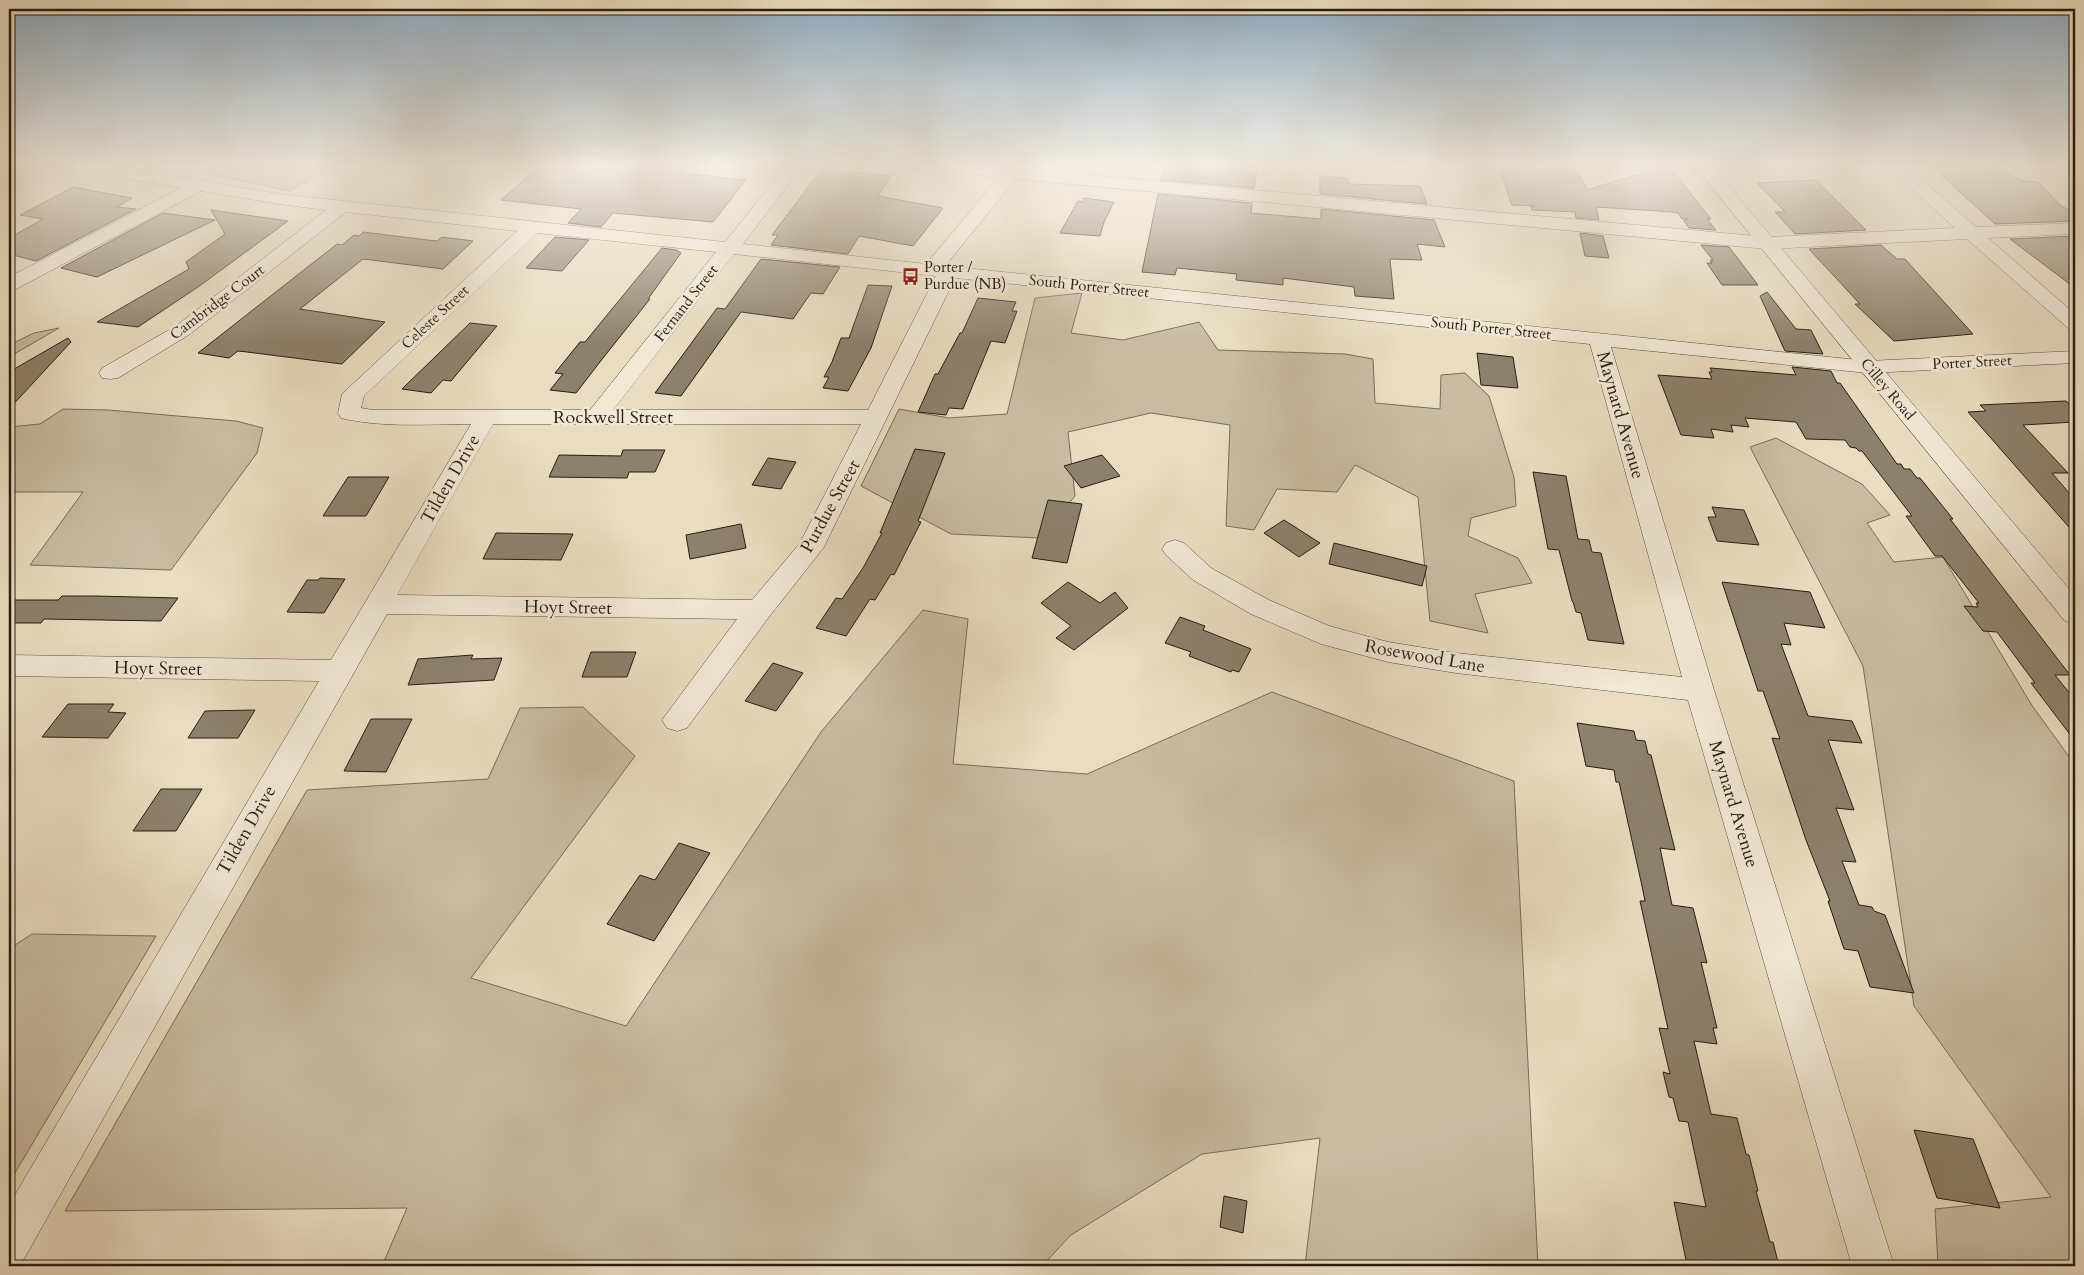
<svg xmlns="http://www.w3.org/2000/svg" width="2084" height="1275" viewBox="0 0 2084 1275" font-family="Cardo,serif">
	<rect width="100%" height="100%" fill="#e9dcc0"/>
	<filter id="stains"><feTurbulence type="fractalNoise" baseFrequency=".004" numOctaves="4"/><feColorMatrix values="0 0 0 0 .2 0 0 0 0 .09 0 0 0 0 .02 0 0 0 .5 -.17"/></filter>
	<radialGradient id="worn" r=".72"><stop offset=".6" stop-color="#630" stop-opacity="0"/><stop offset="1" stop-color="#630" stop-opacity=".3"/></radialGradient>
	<path fill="#c8bba2" stroke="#786c59" d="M 222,164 L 335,164 L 290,191 L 206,173 Z
		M 1082,293 L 1071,333 L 1123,340 L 1199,322 L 1218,350 L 1345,354 L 1373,359 L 1375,403 L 1440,409 L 1441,375 L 1465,373 L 1489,396 L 1514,477 L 1516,506 L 1471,518 L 1468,536 L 1518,558 L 1532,583 L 1475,594 L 1488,633 L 1430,621 L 1418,497 L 1355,465 L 1337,492 L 1277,489 L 1254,530 L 1226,526 L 1230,425 L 1151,413 L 1068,432 L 1075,496 L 1040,538 L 951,534 L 861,486 L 899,409 L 949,418 L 1007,414 L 1035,298 Z
		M 59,328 L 9,357 L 9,345 L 34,333 Z
		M 63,409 L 108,410 L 236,421 L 263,428 L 257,453 L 171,570 L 30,565 L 83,492 L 9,492 L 9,427 L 40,424 Z
		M 1776,438 L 1862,484 L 1890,515 L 1867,523 L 1894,562 L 1943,557 L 2031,704 L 2075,765 L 2075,1266 L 1938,1266 L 1935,1209 L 2051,1197 L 1914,1006 L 1863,666 L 1750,447 Z
		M 923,610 L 968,619 L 953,764 L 1087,774 L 1272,692 L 1514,781 L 1538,1266 L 1305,1266 L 1320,1138 L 1202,1154 L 1071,1235 L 1042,1266 L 382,1266 L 407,1208 L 65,1211 L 307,790 L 488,779 L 520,708 L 583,707 L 635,756 L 471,978 L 626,1026 L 821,732 Z
		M 32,934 L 156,936 L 9,1183 L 9,949 Z"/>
	<path fill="#8d806c" stroke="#291c10" d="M 542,164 L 690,164 L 679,173 L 746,180 L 713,222 L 613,213 L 601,227 L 568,223 L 581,209 L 501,200 Z
		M 1164,164 L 1239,164 L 1257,166 L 1254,188 L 1161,180 Z
		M 1636,164 L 1667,164 L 1711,219 L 1707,219 L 1716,230 L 1689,228 L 1684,221 L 1688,219 L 1682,219 L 1678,213 L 1673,212 L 1596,207 L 1599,220 L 1576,218 L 1575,212 L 1532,210 L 1531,207 L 1535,206 L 1512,205 L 1499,167 L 1513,168 L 1512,165 L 1535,169 L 1575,171 L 1577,174 L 1579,174 L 1587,190 L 1636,175 L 1643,175 Z
		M 1929,164 L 1986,164 L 2022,181 L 2038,182 L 2060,205 L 2075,214 L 2075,221 L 1995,224 Z
		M 822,169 L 891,176 L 878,196 L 943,208 L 913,246 L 859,236 L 848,254 L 771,245 L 778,235 L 772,235 Z
		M 1320,176 L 1348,178 L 1349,184 L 1420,186 L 1427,204 L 1320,194 Z
		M 1816,180 L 1866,230 L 1795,234 L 1775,212 L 1785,212 L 1757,183 Z
		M 73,187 L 132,198 L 117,207 L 136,209 L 36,261 L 9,254 L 9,238 L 43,219 L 20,215 Z
		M 1158,194 L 1252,203 L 1251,213 L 1321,219 L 1321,209 L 1434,220 L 1445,247 L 1417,244 L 1422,260 L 1390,259 L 1394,299 L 1355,296 L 1354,287 L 1283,278 L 1283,285 L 1236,280 L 1237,274 L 1177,268 L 1175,275 L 1142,272 Z
		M 1084,198 L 1114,202 L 1104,222 L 1100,236 L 1060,233 L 1078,201 L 1082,202 Z
		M 211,210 L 288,221 L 198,287 L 138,327 L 97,322 L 189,269 L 186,262 L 225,234 Z
		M 163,213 L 215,220 L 97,277 L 61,268 Z
		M 363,232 L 428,240 L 437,241 L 442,237 L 473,241 L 443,269 L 363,259 L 300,309 L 385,322 L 342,364 L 247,352 L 238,351 L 229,358 L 198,353 L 337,244 L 342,245 L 354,235 L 359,236 Z
		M 1580,233 L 1603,236 L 1609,258 L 1585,256 Z
		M 2075,236 L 2075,288 L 2010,239 Z
		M 555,237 L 589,240 L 562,271 L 526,268 Z
		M 1701,245 L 1729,247 L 1758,285 L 1722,285 L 1707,263 L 1712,263 L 1710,260 L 1713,260 Z
		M 1881,245 L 1897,259 L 1905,259 L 1973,334 L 1894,341 L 1855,304 L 1860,304 L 1809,249 Z
		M 662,248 L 676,250 L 681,253 L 648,299 L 650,299 L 603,358 L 576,393 L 550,390 L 563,374 L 555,373 L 580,342 L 585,342 Z
		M 761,259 L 840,267 L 823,294 L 811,293 L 793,319 L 741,312 L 681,396 L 655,393 L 717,308 L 725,309 Z
		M 868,285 L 892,286 L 871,348 L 848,391 L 823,388 L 829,377 L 824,377 L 832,362 L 841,338 L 849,338 Z
		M 1767,292 L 1796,329 L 1811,330 L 1823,354 L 1785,351 L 1760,296 Z
		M 978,298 L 1016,302 L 1012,311 L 1017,311 L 1005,343 L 991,341 L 963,409 L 949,408 L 946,415 L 918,412 L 935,374 L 938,374 L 960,333 L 962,333 Z
		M 470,323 L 497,326 L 451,381 L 443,380 L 431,393 L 402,389 Z
		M 68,338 L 71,342 L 9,409 L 9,372 Z
		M 1477,353 L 1513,357 L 1518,388 L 1481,385 Z
		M 1792,367 L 1831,371 L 1837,383 L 1840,383 L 1897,464 L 1901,464 L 1904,469 L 1910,469 L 1917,478 L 1920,478 L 1953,519 L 1950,519 L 2070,675 L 2055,675 L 2075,700 L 2075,741 L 2031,683 L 2035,683 L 1997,632 L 1983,631 L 1964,606 L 1978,607 L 1976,603 L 1979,603 L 1942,556 L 1935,556 L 1906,516 L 1912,516 L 1862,451 L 1859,451 L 1856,448 L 1850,447 L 1845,440 L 1806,439 L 1796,422 L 1745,418 L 1749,427 L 1731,425 L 1733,432 L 1711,429 L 1714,438 L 1681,435 L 1658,375 L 1712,379 L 1709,372 L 1712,372 L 1710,368 L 1796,375 Z
		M 2066,401 L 2075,409 L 2075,422 L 2023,425 L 2068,473 L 2052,473 L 2075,500 L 2075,534 L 1968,412 L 1986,411 L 1980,405 Z
		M 915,449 L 945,453 L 918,521 L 921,522 L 894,575 L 891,574 L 875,600 L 870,599 L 846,636 L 816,628 L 836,598 L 842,599 L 863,568 L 882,533 L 880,533 Z
		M 623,450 L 665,450 L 655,472 L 629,472 L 627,478 L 549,477 L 559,455 L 621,456 Z
		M 1102,455 L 1120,476 L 1081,488 L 1064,466 Z
		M 768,458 L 796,462 L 781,489 L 752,485 Z
		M 1533,472 L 1566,476 L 1578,539 L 1589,540 L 1592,552 L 1601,553 L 1624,644 L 1588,640 L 1581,613 L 1576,612 L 1573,602 L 1572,601 L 1559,550 L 1548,549 Z
		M 348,477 L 389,477 L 366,516 L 323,516 Z
		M 1048,500 L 1082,504 L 1067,563 L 1032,558 Z
		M 1712,507 L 1744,510 L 1759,545 L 1717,541 L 1708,517 L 1716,517 Z
		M 1284,520 L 1320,543 L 1299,557 L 1264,533 Z
		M 741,524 L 746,548 L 690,559 L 686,535 Z
		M 496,533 L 573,534 L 561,560 L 483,559 Z
		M 1334,543 L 1427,566 L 1422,586 L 1329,564 Z
		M 320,578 L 345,579 L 324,613 L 287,612 L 307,580 L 318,580 Z
		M 1068,582 L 1100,603 L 1115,592 L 1128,608 L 1074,650 L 1056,638 L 1071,626 L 1041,603 Z
		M 1722,582 L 1810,592 L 1825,628 L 1784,623 L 1791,645 L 1781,644 L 1808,716 L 1852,721 L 1862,743 L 1828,740 L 1854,810 L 1836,808 L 1856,862 L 1842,861 L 1859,905 L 1872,907 L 1874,911 L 1885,915 L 1914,993 L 1870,987 L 1858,951 L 1844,949 L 1828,901 L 1830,901 L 1806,840 L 1772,738 L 1780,739 L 1763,691 L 1758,691 Z
		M 62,596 L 95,596 L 178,598 L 161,621 L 44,619 L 41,623 L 9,623 L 9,600 L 58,600 Z
		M 1180,617 L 1205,626 L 1203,630 L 1251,649 L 1239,672 L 1232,670 L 1231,672 L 1189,656 L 1191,652 L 1165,643 Z
		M 591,652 L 636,652 L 627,677 L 582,677 Z
		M 473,655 L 471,659 L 502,658 L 494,680 L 408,685 L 418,659 Z
		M 773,663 L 803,673 L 776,711 L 745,701 Z
		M 68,704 L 114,704 L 108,712 L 126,713 L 108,738 L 42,737 Z
		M 255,710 L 238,738 L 188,738 L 205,711 Z
		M 371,719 L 412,719 L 386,772 L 344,771 Z
		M 1577,723 L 1634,731 L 1636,740 L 1645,741 L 1648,754 L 1651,755 L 1675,850 L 1660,848 L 1672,905 L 1693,908 L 1707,963 L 1701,962 L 1717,1028 L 1713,1028 L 1717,1044 L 1694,1041 L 1711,1114 L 1737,1118 L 1746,1154 L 1749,1155 L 1758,1191 L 1756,1191 L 1770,1242 L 1773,1242 L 1779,1266 L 1727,1266 L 1686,1260 L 1674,1202 L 1706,1207 L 1688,1122 L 1679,1121 L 1673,1098 L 1669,1097 L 1663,1072 L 1670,1074 L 1659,1028 L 1668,1029 L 1640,901 L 1645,901 L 1642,886 L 1619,782 L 1616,782 L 1614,770 L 1586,766 Z
		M 161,789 L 202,789 L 176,831 L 133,831 Z
		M 679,843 L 710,853 L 654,941 L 607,924 L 640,875 L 655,880 Z
		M 1914,1130 L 1973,1139 L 2000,1208 L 1937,1198 Z
		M 1224,1196 L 1247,1201 L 1243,1233 L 1220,1227 Z"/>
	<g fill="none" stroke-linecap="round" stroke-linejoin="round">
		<defs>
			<path id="minor" d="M 64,164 L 105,164 L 279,194 L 725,242 L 781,172 L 761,168 L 759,164 L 804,164 L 743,244 L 926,264 L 999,177 L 910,169 L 904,168 L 902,164 L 971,164 L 1007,168 L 1010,164 L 1027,164 L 1024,169 L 1767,237 L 1955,228 L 1885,164 L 1904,164 L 1976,227 L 2075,223 L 2075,234 L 1988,238 L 2075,314 L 2075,330 L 2068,328 L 1967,239 L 1767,249 L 1016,179 L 945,266 L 1868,361 L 2075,351 L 2075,363 L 1868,373 L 1611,347 L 1714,690 L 1894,1266 L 1852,1266 L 1688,700 L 1456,673 L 1388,662 L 1321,644 L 1251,614 L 1193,580 L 1166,555 L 1162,549 L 1166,543 L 1175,540 L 1184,543 L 1211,568 L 1269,600 L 1329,626 L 1388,642 L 1456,653 L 1682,677 L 1590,344 L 955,278 L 824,547 L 769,617 L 687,728 L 677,731 L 667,728 L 662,720 L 737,619 L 387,614 L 24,1259 L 9,1264 L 9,1205 L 319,681 L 9,676 L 9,655 L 331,660 L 471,424 C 428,424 383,428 341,418 L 338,413 L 342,394 L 517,231 L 346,212 L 190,334 L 118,378 L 110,379 L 102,378 L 99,373 L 102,368 L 176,326 L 326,210 L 279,204 L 201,191 L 16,289 L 9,291 L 9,277 L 181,188 L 72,169 L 66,168 ZM 537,233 L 716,252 L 590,410 L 373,410 L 361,408 L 364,396 ZM 734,254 L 936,276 L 868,410 L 613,410 ZM 493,424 L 861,424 L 800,543 L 752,600 L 397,595 Z"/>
			<path id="tertiary" d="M 1693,164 L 1710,164 L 2075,596 L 2075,624 L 2065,621 Z"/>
		</defs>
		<use href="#minor" stroke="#594c3c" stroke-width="1"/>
		<use href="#tertiary" stroke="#594c3c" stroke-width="1"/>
		<use href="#minor" fill="#f1e8d6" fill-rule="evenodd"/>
		<use href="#tertiary" fill="#f1e8d6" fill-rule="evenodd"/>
	</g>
	<linearGradient id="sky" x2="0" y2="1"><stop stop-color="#8eaac0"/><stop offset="0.48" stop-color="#f5efe3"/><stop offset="1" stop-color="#f5efe3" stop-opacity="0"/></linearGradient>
	<rect width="2084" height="343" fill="url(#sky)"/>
	<defs>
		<symbol id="bus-bare" viewBox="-9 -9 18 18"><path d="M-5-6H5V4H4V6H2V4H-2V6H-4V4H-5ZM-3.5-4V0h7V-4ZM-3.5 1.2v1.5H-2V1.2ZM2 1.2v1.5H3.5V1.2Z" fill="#8f2418" stroke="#f1e8d6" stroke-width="2.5" paint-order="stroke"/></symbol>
	</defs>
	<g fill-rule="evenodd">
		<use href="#bus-bare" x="898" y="264" width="25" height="25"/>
	</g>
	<g text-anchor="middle" stroke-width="5" stroke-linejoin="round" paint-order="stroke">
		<g font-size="15" fill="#291c10" stroke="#f1e8d6" text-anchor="start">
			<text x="924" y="272">Porter /<tspan x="924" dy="17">Purdue (NB)</tspan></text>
		</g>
		<g font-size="15" fill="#291c10" stroke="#f1e8d6">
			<text transform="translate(1089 286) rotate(6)" y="5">South Porter Street</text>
			<text transform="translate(217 302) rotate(-37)" y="5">Cambridge Court</text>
			<text transform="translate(686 303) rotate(-52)" y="5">Fernand Street</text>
			<text transform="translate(435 317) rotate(-43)" y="5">Celeste Street</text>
			<text transform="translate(1491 328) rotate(6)" y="5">South Porter Street</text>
			<text transform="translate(1972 362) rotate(-3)" y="5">Porter Street</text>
			<text transform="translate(1888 389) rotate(50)" y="5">Cilley Road</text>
		</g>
		<g font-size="18" fill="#291c10" stroke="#f1e8d6">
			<text transform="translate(1621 415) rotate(74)" y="6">Maynard Avenue</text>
			<text x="613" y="423">Rockwell Street</text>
			<text transform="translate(450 479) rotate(-60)" y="6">Tilden Drive</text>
			<text transform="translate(830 506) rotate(-61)" y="6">Purdue Street</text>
			<text transform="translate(568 607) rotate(1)" y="6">Hoyt Street</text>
			<text transform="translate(1425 656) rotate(10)" y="6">Rosewood Lane</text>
			<text transform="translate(158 668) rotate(1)" y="6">Hoyt Street</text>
			<text transform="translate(1734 804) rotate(73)" y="6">Maynard Avenue</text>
			<text transform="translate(246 830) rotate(-60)" y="6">Tilden Drive</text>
		</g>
	</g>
	<rect width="2084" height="1275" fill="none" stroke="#e9dcc0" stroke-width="30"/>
	<rect x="10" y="10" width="2064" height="1255" fill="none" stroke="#291c10" stroke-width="2.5"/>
	<rect x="15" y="15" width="2054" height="1245" fill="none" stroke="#291c10"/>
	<rect width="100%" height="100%" filter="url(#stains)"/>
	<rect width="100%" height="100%" fill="url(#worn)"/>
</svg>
